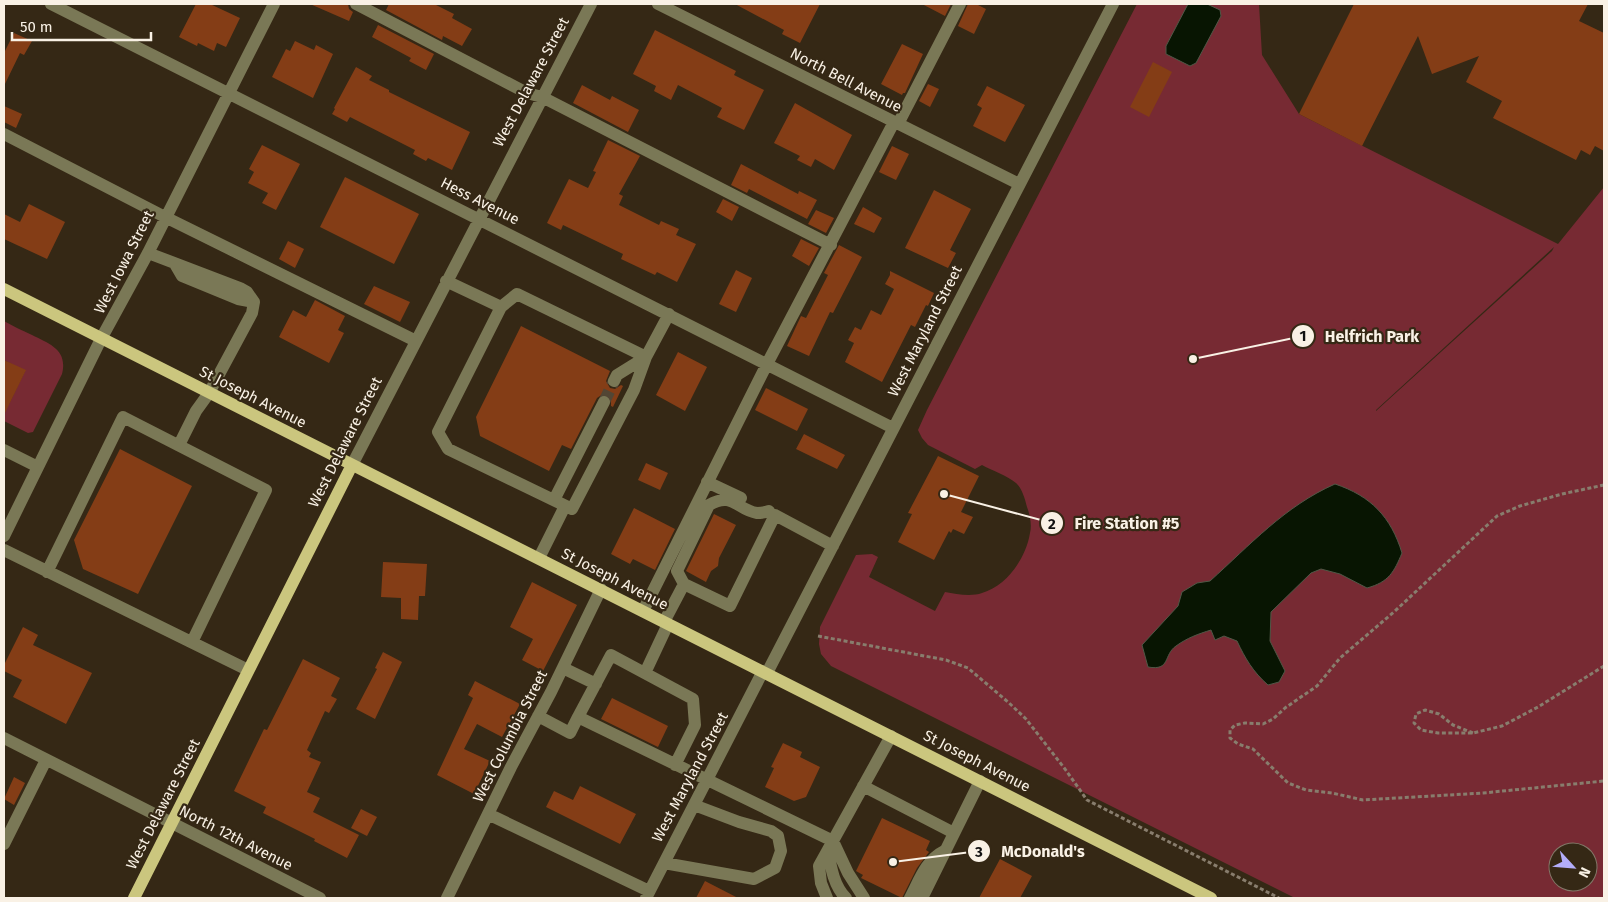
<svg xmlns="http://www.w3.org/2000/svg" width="1608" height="902" viewBox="0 0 1608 902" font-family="'Fira Sans',sans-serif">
	<rect width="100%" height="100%" fill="#352815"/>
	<path fill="#772a33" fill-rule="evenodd" d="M 1137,4 L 1259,4 L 1262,55 L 1299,114 L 1558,244 L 1604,187 L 1604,898 L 1295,898 L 831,666 L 821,654 L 819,644 L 820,627 L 856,555 L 872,554 L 878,557 L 869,577 L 935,611 L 945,592 C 956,594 971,597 982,593 C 1007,586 1026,558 1030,533 C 1032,525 1030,515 1027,507 C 1025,499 1022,488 1016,483 C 1008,476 991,470 982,465 L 975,469 L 928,445 L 922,438 L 918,430 L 927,410 ZM 1554,247 L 1552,251 L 1376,411 L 1376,410 ZM 1558,852 L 1588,852 L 1588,882 L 1558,882 Z
		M 4,321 C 13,326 23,331 32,335 C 50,344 68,350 62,374 L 33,432 L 28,433 L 4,421 L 4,402 L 9,404 L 25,371 L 4,360 Z"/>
	<path fill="#081502" stroke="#505746" d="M 1188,4 L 1207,4 L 1220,10 L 1221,16 L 1196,63 L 1190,66 L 1166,54 L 1166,46 Z
		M 1335,484 C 1371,496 1391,517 1402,553 C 1394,572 1389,582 1367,588 L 1340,574 L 1321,569 L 1311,573 L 1271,612 L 1270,641 L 1285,671 L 1279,682 L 1268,685 C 1253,672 1245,658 1237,641 L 1224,636 L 1215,640 L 1211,630 C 1198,634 1187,638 1176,646 C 1163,655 1171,671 1148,667 L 1142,645 L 1178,606 L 1182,592 L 1197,583 L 1210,581 C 1250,545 1285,506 1335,484 Z"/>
	<path fill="#843d16" d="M 196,4 L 210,4 L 240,18 L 226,47 L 217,43 L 214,51 L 198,43 L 197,46 L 179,37 Z
		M 310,4 L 348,4 L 349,9 L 353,12 L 349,21 Z
		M 389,4 L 434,4 L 454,14 L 452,18 L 472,29 L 462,46 L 443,36 L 442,40 L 386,10 Z
		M 735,4 L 820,4 L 800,43 L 782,34 L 784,30 Z
		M 922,4 L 951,4 L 945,16 Z
		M 968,4 L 976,4 L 986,9 L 974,34 L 958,26 Z
		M 1354,4 L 1588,4 L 1579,21 L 1604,33 L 1604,151 L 1595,146 L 1590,155 L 1581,150 L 1576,160 L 1493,118 L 1502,101 L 1466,82 L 1479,56 L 1432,74 L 1418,36 L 1362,146 L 1299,114 Z
		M 378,25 L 434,54 L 426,70 L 409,61 L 411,58 L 372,37 Z
		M 655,30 L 736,71 L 734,75 L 764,90 L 744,130 L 717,117 L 722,108 L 678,85 L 671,100 L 654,91 L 656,86 L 633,74 Z
		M 14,33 L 32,41 L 24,55 L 20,53 L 4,86 L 4,53 Z
		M 295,41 L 314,50 L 316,45 L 333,54 L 313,98 L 272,77 L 286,49 L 290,51 Z
		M 902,44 L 923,54 L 905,93 L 903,93 L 902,95 L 881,84 Z
		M 1153,62 L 1172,72 L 1149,117 L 1130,107 Z
		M 356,67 L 372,76 L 369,80 L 389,90 L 389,92 L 470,132 L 452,170 L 428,158 L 426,161 L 413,154 L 415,150 L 350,117 L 347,122 L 332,114 L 335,109 L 334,108 Z
		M 928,84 L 939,89 L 930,107 L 919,101 Z
		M 582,85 L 610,100 L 612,96 L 639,110 L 628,132 L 573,103 Z
		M 987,86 L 1025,105 L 1005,142 L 973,126 L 982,108 L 977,105 Z
		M 795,103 L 852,135 L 834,170 L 815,159 L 811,167 L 797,160 L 800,156 L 774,143 Z
		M 4,106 L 22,114 L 16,128 L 4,122 Z
		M 608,140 L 640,156 L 619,194 L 623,196 L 619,205 L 659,225 L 661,221 L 679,229 L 676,235 L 696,244 L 677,282 L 657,272 L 655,275 L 621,259 L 623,254 L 563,225 L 561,230 L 547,223 L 569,179 L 588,188 L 596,172 L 593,171 Z
		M 262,145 L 300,164 L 276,210 L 262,203 L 268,193 L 248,183 L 254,172 L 249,169 Z
		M 892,146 L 909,154 L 896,180 L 879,172 Z
		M 741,164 L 798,194 L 799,191 L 817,200 L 807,219 L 749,189 L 747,193 L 731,185 Z
		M 345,177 L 419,214 L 394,264 L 320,227 Z
		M 934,190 L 971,209 L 950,250 L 956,253 L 948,268 L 905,248 Z
		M 723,199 L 739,207 L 732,221 L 716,212 Z
		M 29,204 L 65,222 L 47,259 L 4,239 L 4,214 L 20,222 Z
		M 863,207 L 882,218 L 874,233 L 854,224 Z
		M 816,210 L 834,218 L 826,233 L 808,224 Z
		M 801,239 L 819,248 L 809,266 L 792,256 Z
		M 288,241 L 304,249 L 295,268 L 279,259 Z
		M 839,245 L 862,257 L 833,313 L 830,312 L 809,356 L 787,346 L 801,316 L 806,318 L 828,275 L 824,273 Z
		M 736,270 L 752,278 L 736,312 L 719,304 Z
		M 890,271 L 934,293 L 928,306 L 926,305 L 915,327 L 911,325 L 882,382 L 845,362 L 854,343 L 848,340 L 855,327 L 861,330 L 871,310 L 881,315 L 894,289 L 885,284 L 890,275 Z
		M 374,286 L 410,302 L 400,322 L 364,304 Z
		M 315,300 L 345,316 L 338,330 L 344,333 L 329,363 L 279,337 L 293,310 L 306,317 Z
		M 521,326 L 610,371 L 606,381 L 610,388 L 615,389 L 621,385 L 623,386 L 613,407 L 611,406 L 611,398 L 608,395 L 603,394 L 597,398 L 571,449 L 562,445 L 549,471 L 480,436 L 476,417 Z
		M 678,352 L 707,367 L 685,411 L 656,395 Z
		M 4,360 L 26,370 L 4,415 Z
		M 766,388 L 808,409 L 797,431 L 755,410 Z
		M 804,434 L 845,455 L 837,469 L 796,449 Z
		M 120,449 L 192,486 L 138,594 L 83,569 L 74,540 Z
		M 938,456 L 979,476 L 961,512 L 973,517 L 964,534 L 953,529 L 951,533 L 949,531 L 934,560 L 898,542 L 912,514 L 908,513 Z
		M 646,463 L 668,473 L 660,490 L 638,480 Z
		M 634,508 L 675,529 L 655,570 L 633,559 L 630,564 L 611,554 Z
		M 714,514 L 736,525 L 719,558 L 718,566 L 711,571 L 706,582 L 686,571 Z
		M 383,562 L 427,564 L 425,596 L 419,596 L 418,620 L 401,619 L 401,598 L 381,597 Z
		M 532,582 L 577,605 L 543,671 L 522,660 L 533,639 L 510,627 Z
		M 23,627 L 38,635 L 33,645 L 92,673 L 66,724 L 13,697 L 22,680 L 4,671 L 4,665 Z
		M 383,652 L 402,662 L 375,719 L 356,709 L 377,669 L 375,668 Z
		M 303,659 L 340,678 L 331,696 L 337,699 L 329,713 L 325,711 L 307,750 L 311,753 L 309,757 L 321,762 L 307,792 L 320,798 L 313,812 L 359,835 L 347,858 L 314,841 L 315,839 L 263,813 L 266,807 L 234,791 L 264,729 L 267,730 Z
		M 475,681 L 520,704 L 502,737 L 477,724 L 464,749 L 490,761 L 474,794 L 437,775 L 473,698 L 468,695 Z
		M 612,698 L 668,726 L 658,747 L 601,719 Z
		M 783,743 L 802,752 L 800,757 L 820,767 L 806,797 L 794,801 L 765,787 L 774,768 L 771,767 Z
		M 14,777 L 25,783 L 14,805 L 4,799 Z
		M 580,786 L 636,814 L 620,844 L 546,807 L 554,791 L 573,800 Z
		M 361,809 L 377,817 L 367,836 L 351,828 Z
		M 882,818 L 930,841 L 926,850 L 929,852 L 917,868 L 902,898 L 861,878 L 863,875 L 856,871 Z
		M 1000,859 L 1032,876 L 1020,898 L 979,898 Z
		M 705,881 L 738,898 L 696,898 Z"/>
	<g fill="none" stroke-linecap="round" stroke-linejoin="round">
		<path stroke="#524634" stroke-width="12" stroke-dasharray="12 6" stroke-linecap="butt" d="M 604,402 L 614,381"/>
		<path stroke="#887d6d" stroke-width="3" stroke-dasharray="4 2.5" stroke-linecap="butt" d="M 1604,485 L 1562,494 L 1520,506 L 1497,516 L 1395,611 L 1340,658 L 1317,686 L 1285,708 L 1273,719 L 1263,724 L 1245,723 L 1235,725 L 1230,730 L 1230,738 L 1238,744 L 1253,749 L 1288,783 L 1306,790 L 1332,793 L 1363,800 L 1483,793 L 1604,781
			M 818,636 L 946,660 L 968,668 L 1008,702 L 1026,719 L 1065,769 L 1087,800 L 1279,898
			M 1473,733 L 1453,725 L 1439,714 L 1425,710 L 1416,714 L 1414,723 L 1421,730 L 1438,733 L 1473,733 L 1502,726 L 1538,707 L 1604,666"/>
		<path stroke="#7a7856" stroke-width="12" d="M 51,4 L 893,428
			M 356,4 L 527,93 L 542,97 L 831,245
			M 658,4 L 1019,184
			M 898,124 L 960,4
			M 4,134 L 165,217 L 416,341
			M 148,253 L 240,288 L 247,292 L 254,302 L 252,313 L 209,393 L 196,411 L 179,445
			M 175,264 L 182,276 L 238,299 L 254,302
			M 446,281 L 501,307
			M 646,357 L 517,294 L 501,307 L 438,432 L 448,449 L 572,509 L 634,390 L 646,357 L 669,314
			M 614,381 L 617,375 L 646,357
			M 4,450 L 38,467
			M 352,465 L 591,4
			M 707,482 L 741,498
			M 554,500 L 604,402
			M 4,536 L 101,339 L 148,253 L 274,4
			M 4,550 L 248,670
			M 539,558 L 565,506
			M 47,572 L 123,417 L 266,490 L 192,642
			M 684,584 L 677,571 L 709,505 C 733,491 737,510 757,513 C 761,513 766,512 769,511
			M 643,611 L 767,364 L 894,122
			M 664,622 L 684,584 L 730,606 L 775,515 L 833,546
			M 563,668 L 596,684
			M 645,673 L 668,624
			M 767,673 L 1113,4
			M 538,716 L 570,733 L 578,717
			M 4,738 L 320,898
			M 675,765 L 695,725 L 693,699 L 611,655 L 578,717 L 833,841 L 848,873 L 864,898
			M 863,786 L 954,833
			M 488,814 L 649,891
			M 4,844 L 46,760
			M 828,851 C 831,868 834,886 846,898
			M 664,863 L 754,879 L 775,868 L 781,851 L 778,836 L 771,831 L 739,822 L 694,805
			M 447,898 L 511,767 L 551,692 L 601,589
			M 646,898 L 763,671
			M 827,898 L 821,883 L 819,866 L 891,736
			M 910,898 C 919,881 926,860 944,851
			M 922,898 L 980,781"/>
		<path stroke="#cbc67e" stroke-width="12" d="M 4,289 L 1211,898
			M 134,898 L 352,465"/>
	</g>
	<g text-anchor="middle" stroke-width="4.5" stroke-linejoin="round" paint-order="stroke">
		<g font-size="15" fill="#f9f1e5" stroke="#352815">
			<text transform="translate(846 80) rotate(27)" y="5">North Bell Avenue</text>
			<text transform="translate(531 82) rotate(-62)" y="5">West Delaware Street</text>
			<text transform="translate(480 201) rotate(27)" y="5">Hess Avenue</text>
			<text transform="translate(124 262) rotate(-63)" y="5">West Iowa Street</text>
			<text transform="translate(925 331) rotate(-63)" y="5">West Maryland Street</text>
			<text transform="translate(253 397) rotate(27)" y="5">St Joseph Avenue</text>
			<text transform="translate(345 442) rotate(-63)" y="5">West Delaware Street</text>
			<text transform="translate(615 579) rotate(27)" y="5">St Joseph Avenue</text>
			<text transform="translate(510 736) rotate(-63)" y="5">West Columbia Street</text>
			<text transform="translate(977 761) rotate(27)" y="5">St Joseph Avenue</text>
			<text transform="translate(690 777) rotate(-62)" y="5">West Maryland Street</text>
			<text transform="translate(163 804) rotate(-63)" y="5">West Delaware Street</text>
			<text transform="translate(236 838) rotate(27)" y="5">North 12th Avenue</text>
		</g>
	</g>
	<path fill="none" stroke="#f9f1e5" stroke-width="2" d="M1193 359L1303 336M944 494L1052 523M893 862L979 851"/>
	<g fill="#f9f1e5" stroke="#352815" stroke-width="2">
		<circle cx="1193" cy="359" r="5"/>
		<circle cx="944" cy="494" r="5"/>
		<circle cx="893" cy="862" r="5"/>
		<circle cx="1303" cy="336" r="12"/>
		<circle cx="1052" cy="523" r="12"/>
		<circle cx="979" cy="851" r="12"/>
	</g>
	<g font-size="15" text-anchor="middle" font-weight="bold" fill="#111">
		<text x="1303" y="341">1</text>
		<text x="1052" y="529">2</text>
		<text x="979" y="857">3</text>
	</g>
	<g font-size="16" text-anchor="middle" font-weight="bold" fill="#f9f1e5" stroke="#352815" stroke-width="4.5" stroke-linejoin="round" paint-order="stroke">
		<text x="1372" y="342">Helfrich Park</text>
		<text x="1127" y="529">Fire Station #5</text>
		<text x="1043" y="857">McDonald's</text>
	</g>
	<rect width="1608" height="902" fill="none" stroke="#f9f1e5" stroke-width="10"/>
	<g transform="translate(1573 867) rotate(116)"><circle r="24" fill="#352815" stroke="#837868"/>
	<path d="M0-4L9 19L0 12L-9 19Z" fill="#b3adf9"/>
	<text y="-8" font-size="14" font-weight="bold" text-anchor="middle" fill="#f9f1e5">N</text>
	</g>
	<path d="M12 32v8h139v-8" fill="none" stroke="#f9f1e5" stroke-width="2.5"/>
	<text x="20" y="32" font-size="15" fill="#f9f1e5" stroke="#352815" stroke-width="4" paint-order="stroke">50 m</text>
</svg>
